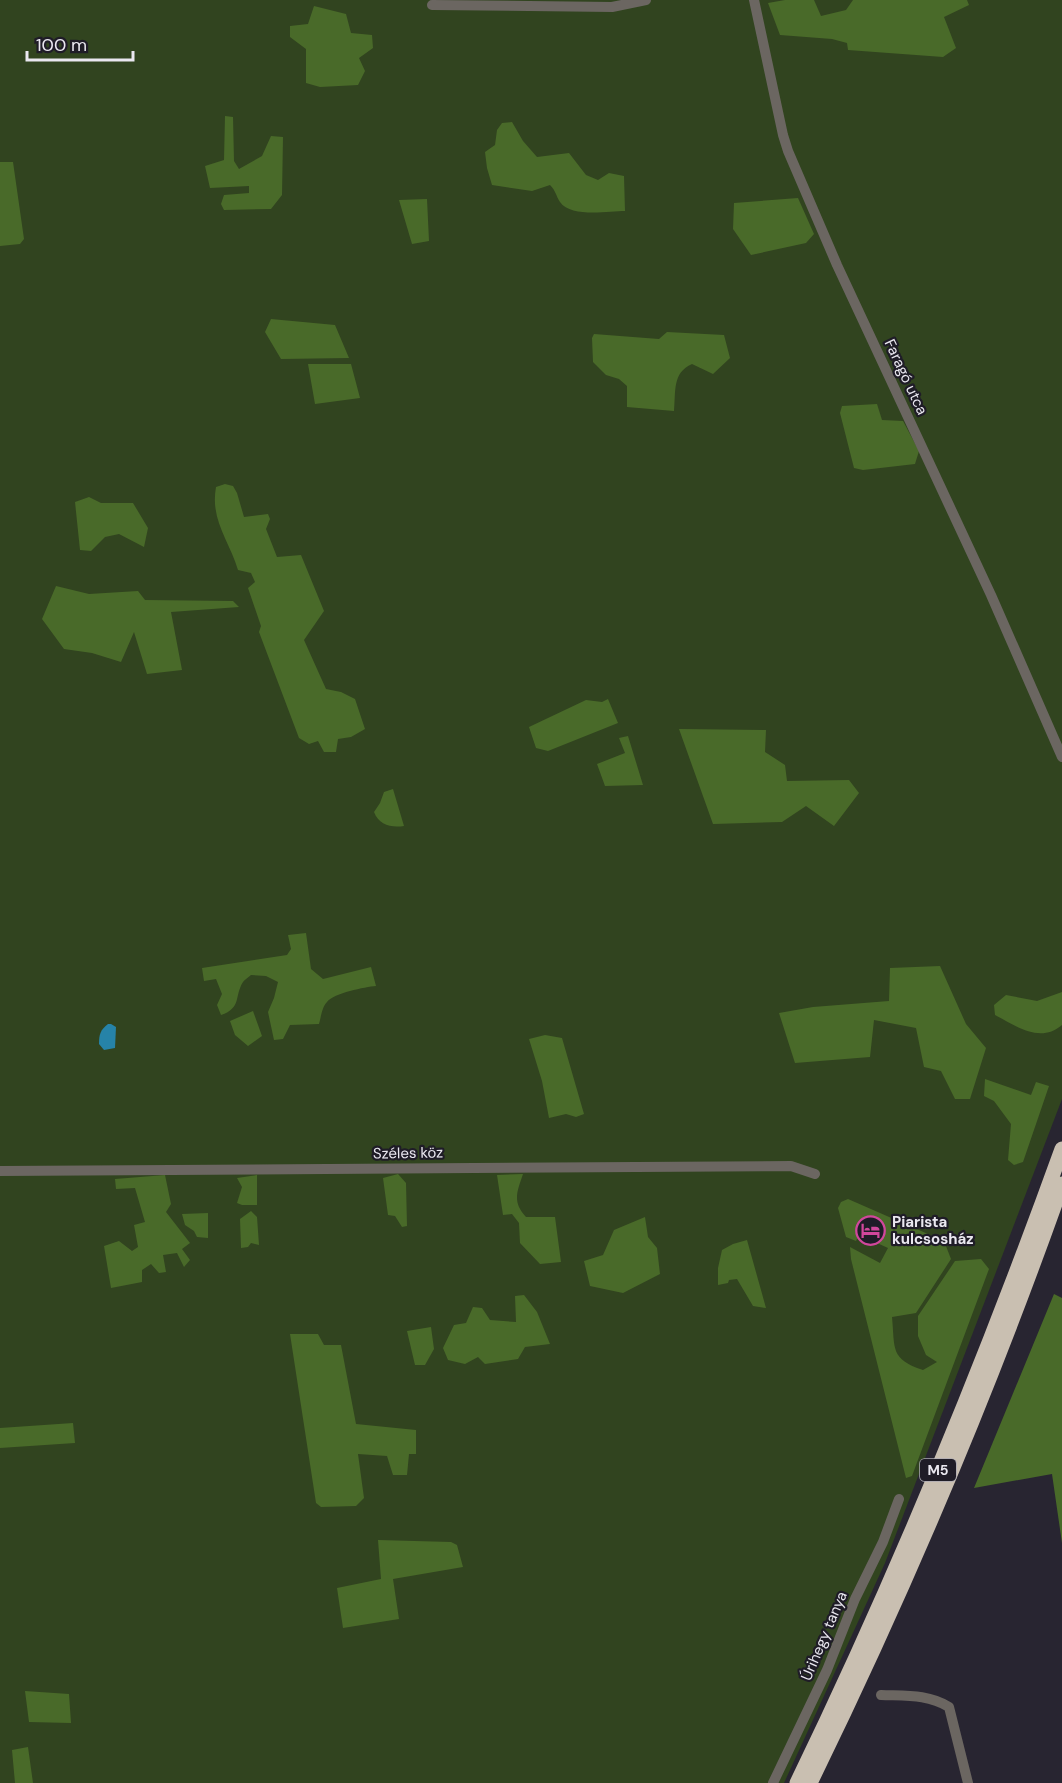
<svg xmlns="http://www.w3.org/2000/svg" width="1062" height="1783" viewBox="0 0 1062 1783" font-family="'DM Sans',sans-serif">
	<rect width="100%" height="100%" fill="#282531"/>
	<path fill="#31441f" d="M 0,0 L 1062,0 L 1062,1099 L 885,1563 L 784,1783 L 0,1783 Z"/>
	<path fill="#496a29" d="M 785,0 L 814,0 L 821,16 L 846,10 L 853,0 L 967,0 L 969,5 L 944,17 L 956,48 L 943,57 L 848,50 L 847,43 L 832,39 L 780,35 L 768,3 Z
		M 314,6 L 346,14 L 351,33 L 372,35 L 373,48 L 359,58 L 365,71 L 358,85 L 320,87 L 306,83 L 306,49 L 290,37 L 290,26 L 308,24 Z
		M 225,116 L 233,117 L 234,161 L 239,169 L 262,156 L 271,136 L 283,137 L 282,195 L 271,209 L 224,210 L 221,204 L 224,195 L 249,193 L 249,186 L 210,188 L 205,166 L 224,160 Z
		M 512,122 L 523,141 L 537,157 L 569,153 L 586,175 L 598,180 L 609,173 L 624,176 L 625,211 C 608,211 571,218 560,202 C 556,196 556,191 550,185 L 532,191 L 492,185 L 487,168 L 485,152 L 495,145 L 497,130 L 502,123 Z
		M 0,162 L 13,162 L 24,239 L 20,244 L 0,246 Z
		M 798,198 L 814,234 L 806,243 L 751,255 L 733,229 L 734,203 Z
		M 427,199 L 429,241 L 412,244 L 399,200 Z
		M 271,319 L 335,325 L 349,358 L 281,359 L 265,332 Z
		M 667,332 L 724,335 L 730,358 L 713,374 L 692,364 C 672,373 676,391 674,411 L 627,407 L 627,386 L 619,379 L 606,375 L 593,362 L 592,338 L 594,334 L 659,339 Z
		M 308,364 L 351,364 L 360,398 L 315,404 Z
		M 877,404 L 882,420 L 903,421 L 919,451 L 915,464 L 863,470 L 854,468 L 840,413 L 842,406 Z
		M 225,484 L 233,486 L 237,493 L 244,517 L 268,514 L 270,519 L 266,529 L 277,557 L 301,555 L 324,611 L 304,640 L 326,689 L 341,692 L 355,699 L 365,729 L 351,737 L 338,739 L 336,752 L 324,752 L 318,741 L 309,744 L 299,738 L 259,632 L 261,626 L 248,588 L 255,582 L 251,573 L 238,570 C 229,540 210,520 216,487 Z
		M 89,497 L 101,503 L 133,503 L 148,528 L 144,547 L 119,534 L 105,537 L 91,551 L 80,550 L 75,502 Z
		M 56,586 L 89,594 L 138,591 L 145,600 L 233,601 L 239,607 L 171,612 L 182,670 L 147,674 L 134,632 L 121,662 L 92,653 L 64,649 L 42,619 Z
		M 608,699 L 618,723 L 548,751 L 536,748 L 529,727 L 586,700 L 602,702 Z
		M 679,729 L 766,730 L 765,752 L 785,765 L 787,781 L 849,780 L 859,793 L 834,826 L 806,806 L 782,822 L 713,824 Z
		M 628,736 L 643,785 L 605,786 L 597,764 L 625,753 L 619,738 Z
		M 393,789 L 404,826 C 391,828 379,825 374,812 L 380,803 L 384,792 Z
		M 306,933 L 311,969 L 323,979 L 371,967 L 376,986 C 365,987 334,993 327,1002 C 322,1007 321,1017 319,1024 L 290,1025 L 283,1039 L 274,1040 L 268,1012 L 274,998 L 278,982 L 266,976 L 251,975 C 249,977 245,979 243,982 C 234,996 242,1008 221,1015 L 217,1005 L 222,994 L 216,979 L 204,981 L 202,968 L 287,955 L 291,949 L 288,935 Z
		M 940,966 L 966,1024 L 986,1048 L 970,1099 L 955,1099 L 941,1071 L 924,1067 L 916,1028 L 874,1020 L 870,1057 L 795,1063 L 779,1013 L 813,1007 L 889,1001 L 890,968 Z
		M 1062,992 L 1062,1025 C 1040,1044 1016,1026 995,1015 L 994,1005 L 1006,995 L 1037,1001 Z
		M 253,1011 L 262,1036 L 248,1046 L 235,1035 L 230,1021 Z
		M 545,1035 L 562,1038 L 584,1114 L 576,1117 L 566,1114 L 549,1118 L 542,1081 L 529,1039 Z
		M 985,1079 L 1031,1095 L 1036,1082 L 1049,1086 L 1023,1162 L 1014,1165 L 1008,1160 L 1011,1124 L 994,1101 L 984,1096 Z
		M 398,1174 L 406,1183 L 407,1226 L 402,1227 L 395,1216 L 388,1215 L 383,1178 Z
		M 523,1174 C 517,1192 512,1202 526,1217 L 555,1217 L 561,1262 L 540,1264 L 520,1243 L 519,1223 L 512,1214 L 503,1215 L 497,1175 Z
		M 165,1175 L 171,1204 L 166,1212 L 190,1243 L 182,1249 L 190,1260 L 184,1267 L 177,1253 L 163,1255 L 166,1272 L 159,1273 L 151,1264 L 142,1270 L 142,1282 L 111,1288 L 104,1246 L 119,1241 L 132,1251 L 138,1247 L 134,1225 L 145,1222 L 135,1188 L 116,1189 L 115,1179 Z
		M 257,1175 L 257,1205 L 242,1205 L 237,1203 L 242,1187 L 237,1178 Z
		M 848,1199 L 944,1241 L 951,1259 L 916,1313 L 892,1317 C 895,1349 890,1359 923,1370 L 937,1362 L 926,1355 L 918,1336 L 918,1316 L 955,1261 L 981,1259 L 989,1269 L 912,1476 L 906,1478 L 851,1259 L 850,1247 L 880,1263 L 888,1248 L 877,1243 L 884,1227 L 867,1219 L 856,1241 L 846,1237 L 838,1208 L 841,1202 Z
		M 251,1211 L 257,1217 L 259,1245 L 251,1243 L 248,1247 L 241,1248 L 240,1219 Z
		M 208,1213 L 208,1238 L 197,1237 L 194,1231 L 185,1225 L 182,1214 Z
		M 645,1217 L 648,1237 L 657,1248 L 660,1274 L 623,1293 L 590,1286 L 584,1261 L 603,1255 L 614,1230 Z
		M 747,1240 L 766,1308 L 753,1306 L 737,1279 L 729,1280 L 728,1283 L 718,1285 L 718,1268 L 722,1250 L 733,1244 Z
		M 1054,1294 L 1062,1298 L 1062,1543 L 1052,1474 L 974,1488 Z
		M 524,1295 L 537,1312 L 550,1344 L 525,1347 L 518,1359 L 485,1364 L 478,1357 L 465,1364 L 448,1360 L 443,1348 L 454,1325 L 466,1323 L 473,1307 L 482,1308 L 490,1320 L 516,1322 L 515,1296 Z
		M 431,1327 L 434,1349 L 425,1365 L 415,1365 L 407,1331 Z
		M 290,1334 L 318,1334 L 324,1345 L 341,1345 L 356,1424 L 416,1430 L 416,1454 L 409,1454 L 407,1475 L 393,1475 L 387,1456 L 358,1454 L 364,1498 L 356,1506 L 321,1507 L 316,1503 Z
		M 73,1423 L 75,1443 L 0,1448 L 0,1428 Z
		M 378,1540 L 451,1542 L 457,1545 L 463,1567 L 393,1579 L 399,1619 L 343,1628 L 337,1588 L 381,1579 Z
		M 25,1691 L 69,1694 L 71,1723 L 29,1722 Z
		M 28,1747 L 33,1783 L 15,1783 L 12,1750 Z"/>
	<path fill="#2683a8" d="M 108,1024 L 111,1024 L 116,1027 L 115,1048 L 104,1050 L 99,1044 C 99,1035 100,1030 108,1024 Z"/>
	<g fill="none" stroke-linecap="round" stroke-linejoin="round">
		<path stroke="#6b6661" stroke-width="10" d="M 754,0 L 783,135 L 788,151 L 837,265 L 991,595 L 1062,757
			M 432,5 L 612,7 L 646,0
			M 0,1171 L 791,1166 L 815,1174
			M 881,1695 C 906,1696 928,1694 949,1707 L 968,1783
			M 773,1783 L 827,1670 L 855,1599 L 883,1542 L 899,1499"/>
		<path stroke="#c9bfb1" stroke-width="15" d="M 797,1783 C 897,1577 984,1365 1062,1149
			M 810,1783 C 905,1589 990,1388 1062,1184"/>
	</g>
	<defs>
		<symbol id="hotel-ring" viewBox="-11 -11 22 22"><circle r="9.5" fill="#1f1c27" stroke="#d1479c" stroke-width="1.5"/><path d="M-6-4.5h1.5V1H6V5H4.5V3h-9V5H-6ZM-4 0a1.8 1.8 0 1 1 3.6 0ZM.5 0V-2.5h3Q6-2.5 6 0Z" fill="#d1479c"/></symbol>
	</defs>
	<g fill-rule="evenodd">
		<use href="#hotel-ring" x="854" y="1214" width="33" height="33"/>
	</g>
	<g text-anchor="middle" stroke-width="4.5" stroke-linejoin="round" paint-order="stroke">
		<rect fill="#1f1c27" stroke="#adabb4" stroke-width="1.5" x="920" y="1459" width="36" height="22" rx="4.5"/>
		<g font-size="14" font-weight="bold" fill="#eae8f0">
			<text x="938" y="1475">M5</text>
		</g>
		<g font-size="15" fill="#eae8f0" stroke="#1f1c27">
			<text transform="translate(906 377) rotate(65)" y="5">Faragó utca</text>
			<text transform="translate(408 1153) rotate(-1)" y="5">Széles köz</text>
			<text transform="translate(824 1636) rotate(-67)" y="5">Úrihegy tanya</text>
		</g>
		<g font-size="15" font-weight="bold" fill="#eae8f0" stroke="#1f1c27" text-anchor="start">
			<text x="892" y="1227">Piarista<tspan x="892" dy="17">kulcsosház</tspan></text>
		</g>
	</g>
	<path d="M27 51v9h106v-9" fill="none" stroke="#eae8f0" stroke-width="3"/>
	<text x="36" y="51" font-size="18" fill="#eae8f0" stroke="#1f1c27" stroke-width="4.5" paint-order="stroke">100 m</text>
</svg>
